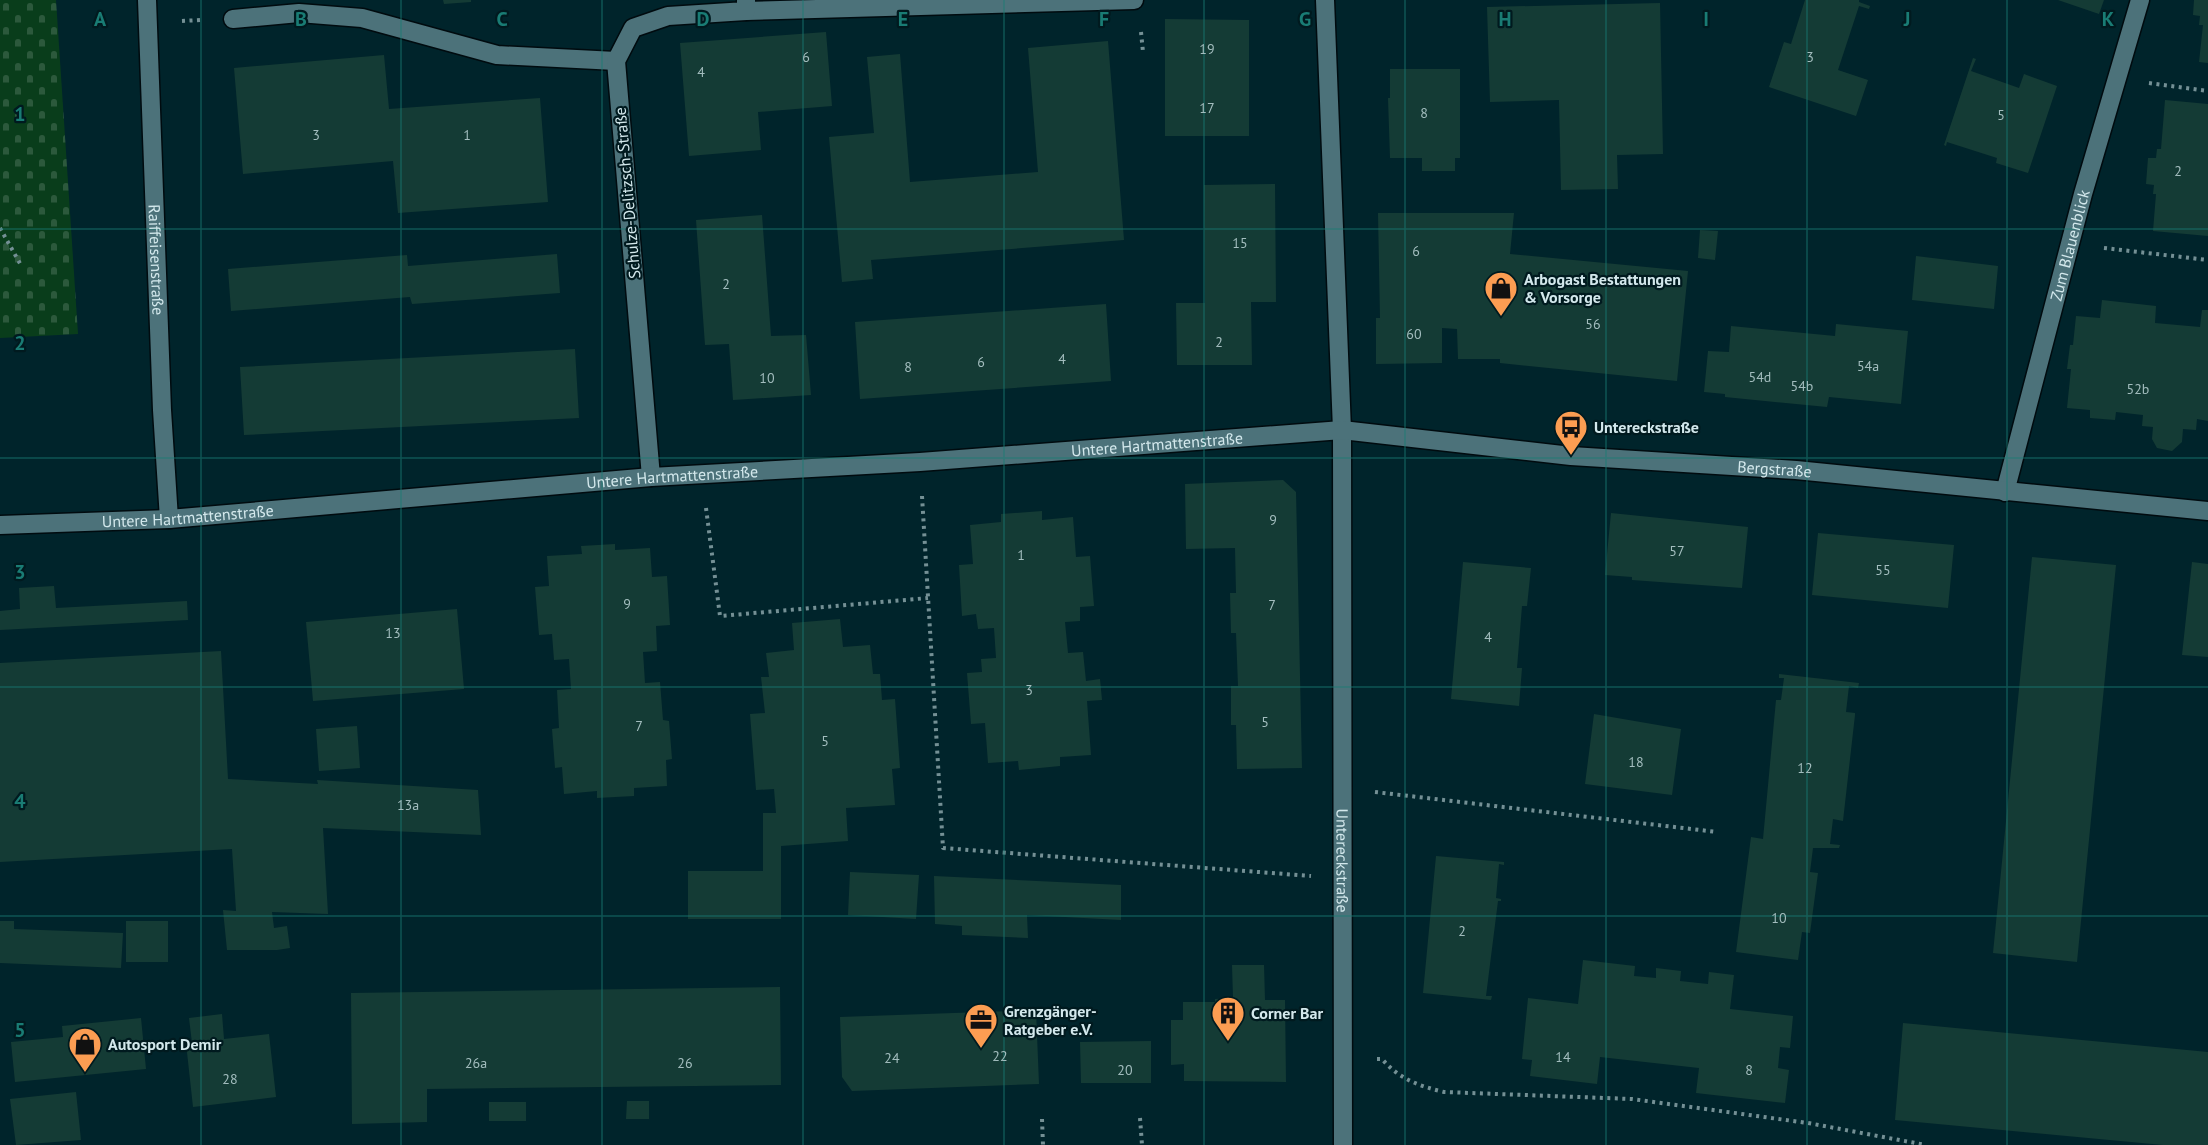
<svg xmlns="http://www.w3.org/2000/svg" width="2208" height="1145" viewBox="0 0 2208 1145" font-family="'PT Sans',sans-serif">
	<defs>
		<pattern id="cemetery-stones" width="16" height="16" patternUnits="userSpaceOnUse" patternTransform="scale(1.5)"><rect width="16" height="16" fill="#093d1b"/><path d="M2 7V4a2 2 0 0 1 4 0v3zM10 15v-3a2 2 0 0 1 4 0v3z" fill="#2c593c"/></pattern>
	</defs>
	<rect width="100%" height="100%" fill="#00242b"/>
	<path fill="url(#cemetery-stones)" d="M 0,0 L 56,0 L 78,334 L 0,338 Z"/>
	<path fill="#143b35" d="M 443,0 L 471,0 L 471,2 L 444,4 Z
		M 1805,0 L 1859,0 L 1859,2 L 1870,6 L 1869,9 L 1859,6 L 1838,70 L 1868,80 L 1856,116 L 1769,87 L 1784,42 L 1791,44 Z
		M 2058,0 L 2104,0 L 2099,14 Z
		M 2194,0 L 2208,0 L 2208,63 L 2199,62 L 2203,25 L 2199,25 L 2200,16 L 2193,15 Z
		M 1660,3 L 1663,154 L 1617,155 L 1618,189 L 1561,190 L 1559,100 L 1490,102 L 1487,7 Z
		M 1165,19 L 1249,20 L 1249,136 L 1165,136 Z
		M 826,32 L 832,106 L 758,112 L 761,150 L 689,156 L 680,43 Z
		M 1108,41 L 1124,240 L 871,260 L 873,279 L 842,282 L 829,137 L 874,133 L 867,57 L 900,54 L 910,182 L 1038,172 L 1028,48 Z
		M 384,55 L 389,109 L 540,98 L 548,202 L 398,213 L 393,161 L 243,174 L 234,68 Z
		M 1973,58 L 1976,59 L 1971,71 L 2019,88 L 2024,74 L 2057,86 L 2028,173 L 1996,163 L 1997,158 L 1947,142 L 1946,146 L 1944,145 Z
		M 1390,69 L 1460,69 L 1460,158 L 1455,158 L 1455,171 L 1422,171 L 1422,158 L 1390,158 L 1388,98 L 1390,98 Z
		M 2165,100 L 2208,104 L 2208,236 L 2153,231 L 2156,194 L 2153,194 L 2154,185 L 2146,184 L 2148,158 L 2156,158 L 2157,149 L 2161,149 Z
		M 1275,184 L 1276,302 L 1251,302 L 1252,365 L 1177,365 L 1176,303 L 1205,303 L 1204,185 Z
		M 1378,213 L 1514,213 L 1510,254 L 1688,271 L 1677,381 L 1500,363 L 1500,359 L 1458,359 L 1457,329 L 1442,328 L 1442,363 L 1376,364 L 1376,318 L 1380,318 Z
		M 762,215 L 771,336 L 806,335 L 811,395 L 733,400 L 729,344 L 705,345 L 696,220 Z
		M 1700,230 L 1718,231 L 1715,260 L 1698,258 Z
		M 557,254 L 560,293 L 412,304 L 410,297 L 231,311 L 228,269 L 407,255 L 408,266 Z
		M 1916,256 L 1998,266 L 1994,309 L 1912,300 Z
		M 2102,300 L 2156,306 L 2155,323 L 2200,327 L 2202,310 L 2208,310 L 2208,421 L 2197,419 L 2196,430 L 2183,429 L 2182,442 L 2172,451 L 2157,448 L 2152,439 L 2153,427 L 2142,426 L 2143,415 L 2116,412 L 2115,420 L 2090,418 L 2090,410 L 2067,408 L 2071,369 L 2067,369 L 2070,345 L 2073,345 L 2076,316 L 2100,318 Z
		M 1106,304 L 1111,381 L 860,399 L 855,322 Z
		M 1836,324 L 1908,331 L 1901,404 L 1829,397 L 1827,407 L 1725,397 L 1725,394 L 1704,392 L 1708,351 L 1729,352 L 1731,326 L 1835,336 Z
		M 575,349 L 579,418 L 244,435 L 240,367 Z
		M 1283,480 L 1296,492 L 1302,768 L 1237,769 L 1236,725 L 1231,725 L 1231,686 L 1238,686 L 1236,633 L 1231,633 L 1230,593 L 1236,593 L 1235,548 L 1186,549 L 1185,484 Z
		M 1042,511 L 1042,520 L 1073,517 L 1076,557 L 1090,556 L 1094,606 L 1080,607 L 1080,621 L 1065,622 L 1068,653 L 1083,652 L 1086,681 L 1100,679 L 1102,700 L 1087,701 L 1091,755 L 1060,757 L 1060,766 L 1019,770 L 1018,761 L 988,763 L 985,723 L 971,724 L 967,673 L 982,672 L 981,659 L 996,658 L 994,628 L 978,629 L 976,614 L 962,616 L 959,565 L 973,564 L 970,525 L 1001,522 L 1001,514 Z
		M 1611,513 L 1748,527 L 1742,588 L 1632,580 L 1632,577 L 1605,575 Z
		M 1818,533 L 1954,545 L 1948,608 L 1812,595 Z
		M 615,544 L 615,550 L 650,548 L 652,577 L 667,576 L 670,625 L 656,626 L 657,651 L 643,652 L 645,683 L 660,682 L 663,720 L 669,721 L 672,759 L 666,760 L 667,786 L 634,788 L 634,796 L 597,798 L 597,791 L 564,794 L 562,767 L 555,768 L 552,729 L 559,728 L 557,690 L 571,689 L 569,659 L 554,660 L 552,634 L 539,635 L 535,587 L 549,586 L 547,556 L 582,554 L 581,546 Z
		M 2032,557 L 2116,565 L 2077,962 L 1993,953 Z
		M 1463,562 L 1531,568 L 1527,606 L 1522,606 L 1517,668 L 1522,668 L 1519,706 L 1451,699 Z
		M 2192,562 L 2208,564 L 2208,657 L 2182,655 Z
		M 54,586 L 56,608 L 187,601 L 188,620 L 0,630 L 0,611 L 20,609 L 19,588 Z
		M 457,609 L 464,689 L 313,701 L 306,622 Z
		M 840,619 L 843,647 L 870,645 L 873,674 L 880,674 L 882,700 L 895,699 L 900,768 L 892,769 L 895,805 L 846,808 L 848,841 L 781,846 L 781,919 L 688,919 L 688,871 L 763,871 L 763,813 L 776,813 L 774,789 L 756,790 L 750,714 L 765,713 L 761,677 L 769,677 L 766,653 L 794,650 L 792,623 Z
		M 221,651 L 228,779 L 318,784 L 317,780 L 478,790 L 481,835 L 323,828 L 328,914 L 272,912 L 274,928 L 287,926 L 290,948 L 277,950 L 227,950 L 223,910 L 236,911 L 232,849 L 0,862 L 0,663 Z
		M 1779,674 L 1859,683 L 1858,688 L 1849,686 L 1846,712 L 1855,713 L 1855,715 L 1843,821 L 1833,819 L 1830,844 L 1840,845 L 1839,848 L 1813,848 L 1810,872 L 1818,873 L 1810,933 L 1802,932 L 1798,960 L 1736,952 L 1751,837 L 1763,839 L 1776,700 L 1781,700 L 1784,678 L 1779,678 Z
		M 1594,714 L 1681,729 L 1672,795 L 1585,784 Z
		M 357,726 L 360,768 L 319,771 L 316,729 Z
		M 1436,856 L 1504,862 L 1504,865 L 1499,864 L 1496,898 L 1501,899 L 1501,901 L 1498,901 L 1486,996 L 1492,996 L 1491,1000 L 1423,993 Z
		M 850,872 L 919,875 L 916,919 L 848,915 Z
		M 934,876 L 1121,885 L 1121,920 L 1027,915 L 1028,938 L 962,935 L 962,926 L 935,924 Z
		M 0,921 L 14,921 L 14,929 L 123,933 L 121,968 L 0,963 Z
		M 126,921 L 168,921 L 168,962 L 126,962 Z
		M 1583,960 L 1635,966 L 1634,976 L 1656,978 L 1656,968 L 1681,971 L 1680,981 L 1708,984 L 1709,972 L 1734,975 L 1730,1009 L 1793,1016 L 1790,1048 L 1780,1047 L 1778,1068 L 1789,1070 L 1785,1103 L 1696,1093 L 1699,1068 L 1600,1057 L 1597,1084 L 1530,1076 L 1532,1060 L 1522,1059 L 1528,998 L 1578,1004 Z
		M 1232,965 L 1264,965 L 1265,1000 L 1285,1000 L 1286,1082 L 1184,1081 L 1184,1064 L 1171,1065 L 1171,1020 L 1183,1020 L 1183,1002 L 1215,1002 L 1215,999 L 1233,998 Z
		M 780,987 L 781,1085 L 427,1089 L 427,1122 L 352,1124 L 351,993 Z
		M 1036,1010 L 1039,1084 L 852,1091 L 842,1077 L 840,1017 Z
		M 222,1014 L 224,1039 L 269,1034 L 276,1097 L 193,1107 L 186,1043 L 192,1043 L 189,1018 Z
		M 141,1018 L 146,1069 L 15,1082 L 11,1042 L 63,1037 L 62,1026 Z
		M 1903,1023 L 2208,1052 L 2208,1145 L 2163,1145 L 1895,1120 Z
		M 1151,1041 L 1151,1083 L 1081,1083 L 1080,1042 Z
		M 76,1092 L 81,1140 L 16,1145 L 10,1099 Z
		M 627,1101 L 649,1101 L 649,1119 L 626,1119 Z
		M 489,1102 L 526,1102 L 526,1121 L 489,1121 Z"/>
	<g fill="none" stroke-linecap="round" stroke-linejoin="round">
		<defs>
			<path id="lane" d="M 233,19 L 299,13 L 362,18 L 497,55 L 616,61"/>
			<g id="street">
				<path id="s1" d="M 147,0 L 162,410 L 169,519"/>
				<path id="s2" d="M 1325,0 L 1342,430 L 1343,1145"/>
				<path d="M 746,11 L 1134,0"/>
				<path d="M 651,477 L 616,61 L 633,28 L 668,16 L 746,11 L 746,0"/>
				<path id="s3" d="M 2005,492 L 2083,194 L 2140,0"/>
				<path id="s4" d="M 0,525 L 169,519 L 651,477 L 920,462 L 1342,430 L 1571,456 L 1796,470 L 2208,511"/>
			</g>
		</defs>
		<use href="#lane" stroke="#000b0f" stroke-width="21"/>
		<use href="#street" stroke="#000b0f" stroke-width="21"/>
		<path stroke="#749095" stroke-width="4" stroke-dasharray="3 4.5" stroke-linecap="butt" d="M 182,21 L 201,20
			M 1141,32 L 1143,52
			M 2149,83 L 2208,91
			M 0,228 L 22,267
			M 2104,248 L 2208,260
			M 922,496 L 943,848 L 1311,876
			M 706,508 L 720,616 L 928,598
			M 1375,792 L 1717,832
			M 1377,1059 L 1382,1059 C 1399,1079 1419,1086 1444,1092 L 1632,1099 L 1808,1123 L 1926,1145
			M 1140,1118 L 1142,1145
			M 1042,1119 L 1043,1145"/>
		<use href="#lane" stroke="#4c727a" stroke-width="18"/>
		<use href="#street" stroke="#4c727a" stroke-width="18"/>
	</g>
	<path fill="none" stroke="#197c74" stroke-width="1.5" stroke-opacity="0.55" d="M 201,0 L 201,1145M 401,0 L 401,1145M 602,0 L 602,1145M 803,0 L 803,1145M 1004,0 L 1004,1145M 1204,0 L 1204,1145M 1405,0 L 1405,1145M 1606,0 L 1606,1145M 1807,0 L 1807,1145M 2007,0 L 2007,1145M 0,229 L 2208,229M 0,458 L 2208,458M 0,687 L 2208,687M 0,916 L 2208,916"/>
	<defs>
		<symbol id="shop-pin" viewBox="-11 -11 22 30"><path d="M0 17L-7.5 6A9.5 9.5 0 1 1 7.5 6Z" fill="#fc9d52" stroke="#001a1f"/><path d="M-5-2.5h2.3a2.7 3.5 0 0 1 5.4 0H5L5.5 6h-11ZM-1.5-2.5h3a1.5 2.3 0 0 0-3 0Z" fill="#111"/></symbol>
		<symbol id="bus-pin" viewBox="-11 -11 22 30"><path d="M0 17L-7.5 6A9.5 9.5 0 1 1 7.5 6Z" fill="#fc9d52" stroke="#001a1f"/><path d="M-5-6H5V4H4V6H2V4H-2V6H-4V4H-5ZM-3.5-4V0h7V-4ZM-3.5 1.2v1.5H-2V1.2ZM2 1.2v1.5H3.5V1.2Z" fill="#111"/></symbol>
		<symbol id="building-pin" viewBox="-11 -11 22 30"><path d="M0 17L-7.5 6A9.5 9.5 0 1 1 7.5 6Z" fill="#fc9d52" stroke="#001a1f"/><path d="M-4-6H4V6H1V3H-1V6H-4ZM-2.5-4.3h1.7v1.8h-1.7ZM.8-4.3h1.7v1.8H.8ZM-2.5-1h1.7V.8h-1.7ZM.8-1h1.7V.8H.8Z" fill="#111"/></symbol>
		<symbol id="office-pin" viewBox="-11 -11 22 30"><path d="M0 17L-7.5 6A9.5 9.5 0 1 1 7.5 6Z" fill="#fc9d52" stroke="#001a1f"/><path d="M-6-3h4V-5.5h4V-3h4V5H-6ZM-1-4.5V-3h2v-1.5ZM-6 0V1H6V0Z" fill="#111"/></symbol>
	</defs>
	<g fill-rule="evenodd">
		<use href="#shop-pin" x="1482" y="269" width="38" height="52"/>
		<use href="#bus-pin" x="1552" y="408" width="38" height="52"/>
		<use href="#building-pin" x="1209" y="994" width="38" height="52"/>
		<use href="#office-pin" x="962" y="1001" width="38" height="52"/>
		<use href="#shop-pin" x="66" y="1025" width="38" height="52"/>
	</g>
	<g text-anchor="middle" stroke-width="4.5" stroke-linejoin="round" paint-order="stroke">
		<g font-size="14" fill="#a3bdbe">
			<text x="1207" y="54">19</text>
			<text x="806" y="62">6</text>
			<text x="1810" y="62">3</text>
			<text x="701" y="77">4</text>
			<text x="1207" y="113">17</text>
			<text x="1424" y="118">8</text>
			<text x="2001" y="120">5</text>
			<text x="316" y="140">3</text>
			<text x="467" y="140">1</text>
			<text x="2178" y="176">2</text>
			<text x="1240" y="248">15</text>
			<text x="1416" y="256">6</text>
			<text x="726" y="289">2</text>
			<text x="1593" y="329">56</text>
			<text x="1414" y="339">60</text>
			<text x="1219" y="347">2</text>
			<text x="1062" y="364">4</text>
			<text x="981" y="367">6</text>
			<text x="1868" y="371">54a</text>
			<text x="908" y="372">8</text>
			<text x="1760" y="382">54d</text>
			<text x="767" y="383">10</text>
			<text x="1802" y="391">54b</text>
			<text x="2138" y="394">52b</text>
			<text x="1273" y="525">9</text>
			<text x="1677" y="556">57</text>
			<text x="1021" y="560">1</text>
			<text x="1883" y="575">55</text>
			<text x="627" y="609">9</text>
			<text x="1272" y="610">7</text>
			<text x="393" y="638">13</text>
			<text x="1488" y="642">4</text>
			<text x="1029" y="695">3</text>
			<text x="1265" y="727">5</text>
			<text x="639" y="731">7</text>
			<text x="825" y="746">5</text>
			<text x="1636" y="767">18</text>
			<text x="1805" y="773">12</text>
			<text x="408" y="810">13a</text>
			<text x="1779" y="923">10</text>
			<text x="1462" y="936">2</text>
			<text x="1000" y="1061">22</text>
			<text x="1563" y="1062">14</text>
			<text x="892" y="1063">24</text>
			<text x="476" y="1068">26a</text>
			<text x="685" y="1068">26</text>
			<text x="1125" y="1075">20</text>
			<text x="1749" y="1075">8</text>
			<text x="230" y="1084">28</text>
		</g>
		<g font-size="16" fill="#d3e8ec" stroke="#001a1f">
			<text transform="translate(627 193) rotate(-95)" y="6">Schulze-Delitzsch-Straße</text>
			<text dy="6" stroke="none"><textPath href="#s3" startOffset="255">Zum Blauenblick</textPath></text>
			<text dy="6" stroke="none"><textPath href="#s1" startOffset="260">Raiffeisenstraße</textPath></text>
			<text dy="6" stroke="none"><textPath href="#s4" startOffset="1160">Untere Hartmattenstraße</textPath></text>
			<text dy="6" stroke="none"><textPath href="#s4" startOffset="1780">Bergstraße</textPath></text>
			<text dy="6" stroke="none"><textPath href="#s4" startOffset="674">Untere Hartmattenstraße</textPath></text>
			<text dy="6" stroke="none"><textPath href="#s4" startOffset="188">Untere Hartmattenstraße</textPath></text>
			<text dy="6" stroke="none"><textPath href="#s2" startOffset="861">Untereckstraße</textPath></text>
		</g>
		<g font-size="16" font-weight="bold" fill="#d3e8ec" stroke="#001a1f" text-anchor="start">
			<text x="1524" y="285">Arbogast Bestattungen<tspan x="1524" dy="18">&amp; Vorsorge</tspan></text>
			<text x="1594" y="433">Untereckstraße</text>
			<text x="1004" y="1017">Grenzgänger-<tspan x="1004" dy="18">Ratgeber e.V.</tspan></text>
			<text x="1251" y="1019">Corner Bar</text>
			<text x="108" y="1050">Autosport Demir</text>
		</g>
	</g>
	<g font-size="20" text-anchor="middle" font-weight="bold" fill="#197c74" stroke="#001a1f" stroke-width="4.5" stroke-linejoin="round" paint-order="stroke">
		<text x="100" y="26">A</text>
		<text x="301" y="26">B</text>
		<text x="502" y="26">C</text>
		<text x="703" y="26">D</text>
		<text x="903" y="26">E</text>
		<text x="1104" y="26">F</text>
		<text x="1305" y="26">G</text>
		<text x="1505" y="26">H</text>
		<text x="1706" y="26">I</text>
		<text x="1907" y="26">J</text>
		<text x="2108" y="26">K</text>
		<text x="20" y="121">1</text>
		<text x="20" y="350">2</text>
		<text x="20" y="579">3</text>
		<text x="20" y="808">4</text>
		<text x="20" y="1037">5</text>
	</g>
</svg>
